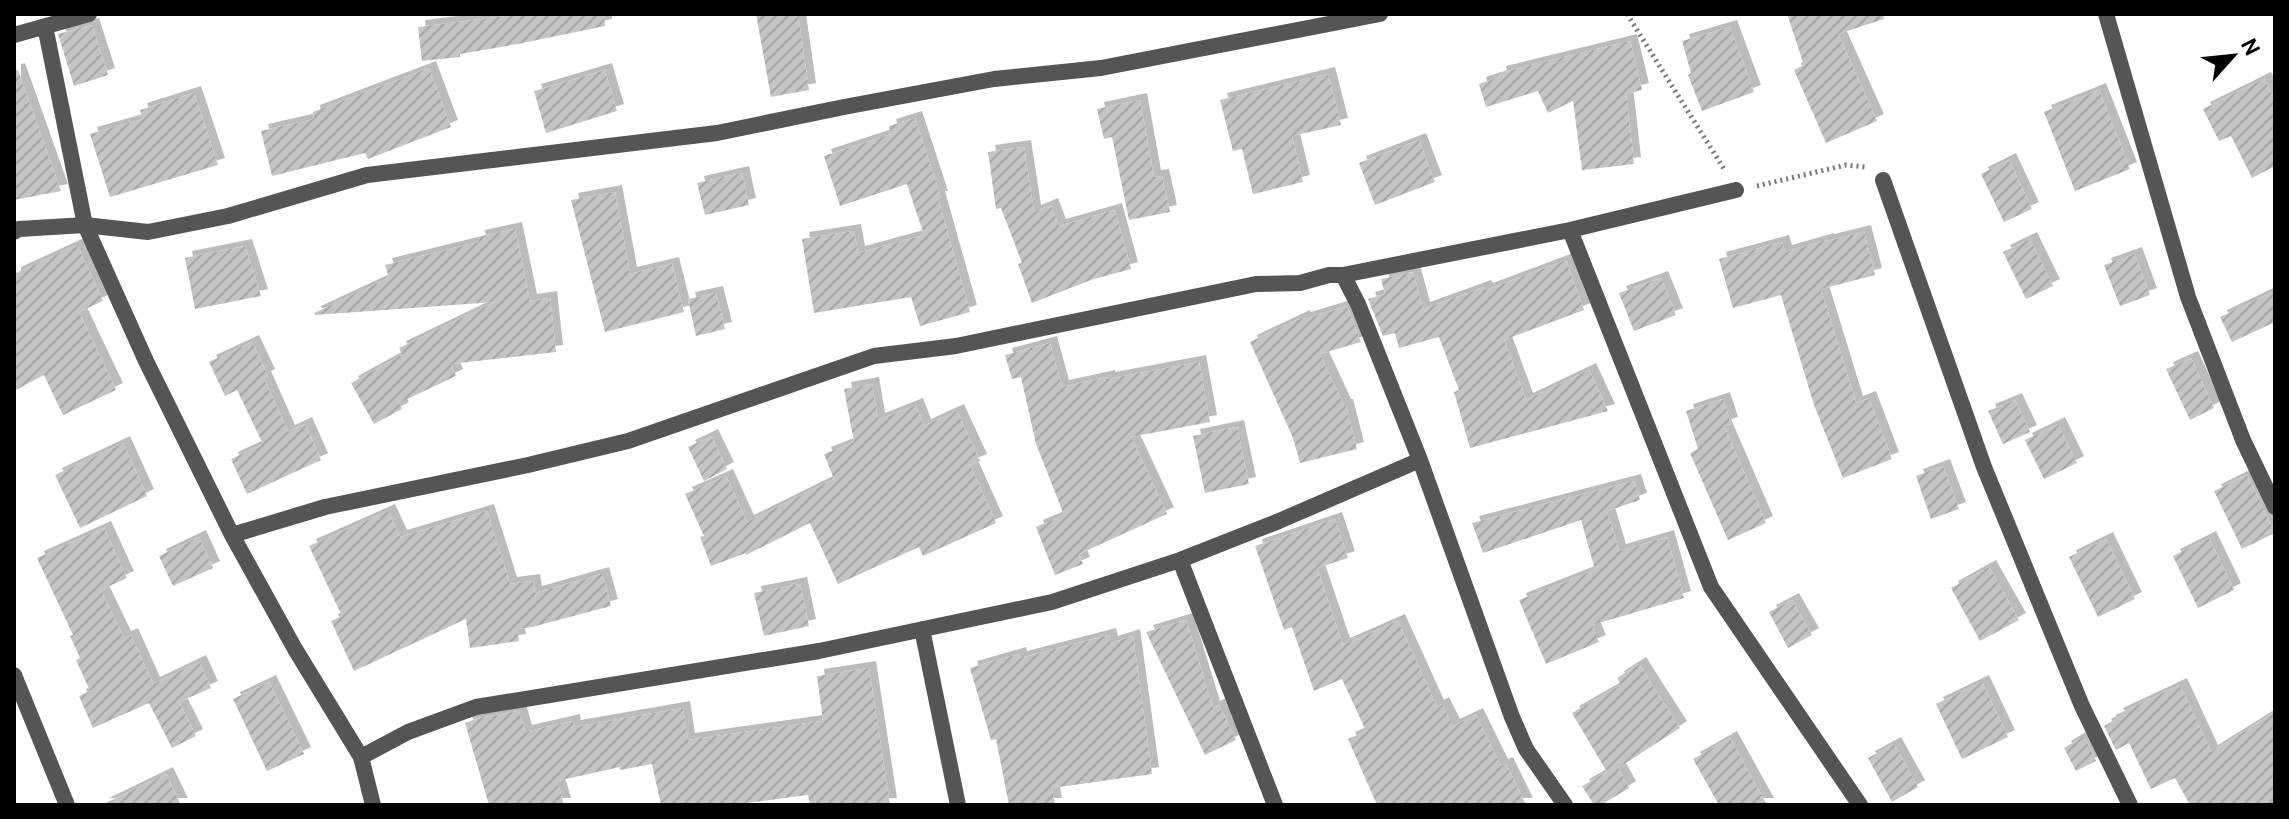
<svg xmlns="http://www.w3.org/2000/svg" width="2289" height="819" viewBox="0 0 2289 819" font-family="Cabin,sans-serif">
	<defs>
		<pattern id="building-hatch" width="6" height="6" patternUnits="userSpaceOnUse" patternTransform="scale(2)"><rect width="6" height="6" fill="#c4c4c4"/><path d="M-1 1l2-2M0 6l6-6M5 7l2-2" fill="none" stroke="#a7a7a7"/></pattern>
		<filter id="shadow"><feDropShadow dx="7" dy="-7" stdDeviation="0" flood-color="#0004"/></filter>
	</defs>
	<rect width="100%" height="100%" fill="#fff"/>
	<path fill="url(#building-hatch)" filter="url(#shadow)" d="M 505,14 L 604,14 L 605,26 L 518,44 L 460,54 L 460,57 L 422,61 L 418,27 L 506,16 Z
		M 756,14 L 798,14 L 809,90 L 771,97 Z
		M 1787,14 L 1883,14 L 1884,19 L 1838,34 L 1877,121 L 1826,143 L 1794,70 L 1804,65 Z
		M 92,25 L 108,75 L 74,86 L 58,34 Z
		M 1730,27 L 1754,92 L 1702,111 L 1688,75 L 1691,73 L 1682,41 Z
		M 1630,41 L 1642,90 L 1626,94 L 1634,164 L 1582,170 L 1573,101 L 1548,113 L 1538,91 L 1486,107 L 1479,84 L 1500,77 L 1499,73 Z
		M 429,68 L 451,127 L 368,159 L 365,153 L 272,176 L 261,131 L 314,119 L 313,112 Z
		M 18,70 L 61,191 L 14,200 L 14,71 Z
		M 605,70 L 617,111 L 546,133 L 534,91 Z
		M 1328,74 L 1341,125 L 1292,136 L 1303,182 L 1253,194 L 1242,149 L 1233,151 L 1220,100 Z
		M 2264,79 L 2275,100 L 2275,166 L 2252,178 L 2231,136 L 2219,141 L 2203,109 Z
		M 2099,90 L 2130,169 L 2075,191 L 2044,112 Z
		M 194,93 L 218,165 L 110,197 L 90,134 L 143,119 L 140,110 Z
		M 1140,100 L 1154,177 L 1162,176 L 1170,212 L 1129,220 L 1112,137 L 1104,139 L 1097,109 Z
		M 915,118 L 941,198 L 938,198 L 970,312 L 920,326 L 911,297 L 814,313 L 802,239 L 854,231 L 858,253 L 924,235 L 907,184 L 840,206 L 824,156 L 891,134 L 889,126 Z
		M 1419,140 L 1435,182 L 1375,205 L 1359,163 Z
		M 1024,147 L 1034,212 L 1051,205 L 1059,226 L 1115,210 L 1131,269 L 1091,280 L 1032,303 L 1018,264 L 1022,263 L 1001,208 L 996,209 L 988,152 Z
		M 2009,160 L 2032,209 L 2004,222 L 1981,174 Z
		M 742,173 L 749,205 L 705,215 L 697,183 Z
		M 615,192 L 630,274 L 672,264 L 684,312 L 605,332 L 571,200 Z
		M 515,229 L 530,301 L 550,298 L 556,352 L 451,364 L 456,376 L 399,403 L 402,409 L 374,424 L 351,383 L 402,355 L 399,348 L 495,302 L 315,315 L 314,313 L 389,278 L 385,265 L 479,242 L 478,237 Z
		M 1864,232 L 1875,275 L 1821,289 L 1856,403 L 1869,398 L 1892,459 L 1843,478 L 1814,405 L 1781,295 L 1733,308 L 1719,259 L 1782,242 L 1785,252 L 1827,240 L 1827,241 Z
		M 2030,239 L 2053,286 L 2026,299 L 2003,252 Z
		M 77,245 L 103,301 L 79,312 L 116,390 L 63,415 L 44,375 L 14,391 L 14,274 Z
		M 245,246 L 261,296 L 195,309 L 185,258 Z
		M 2135,254 L 2150,295 L 2120,306 L 2104,265 Z
		M 1566,260 L 1584,310 L 1504,340 L 1526,400 L 1589,370 L 1608,411 L 1470,448 L 1454,392 L 1459,390 L 1439,337 L 1399,348 L 1395,333 L 1383,336 L 1368,299 L 1385,294 L 1381,279 L 1413,272 L 1423,309 L 1484,287 L 1486,290 Z
		M 1661,278 L 1676,315 L 1634,331 L 1619,293 Z
		M 2275,291 L 2275,322 L 2232,342 L 2220,317 Z
		M 716,293 L 725,329 L 696,336 L 688,299 Z
		M 1347,306 L 1361,342 L 1320,354 L 1344,406 L 1346,406 L 1357,449 L 1300,463 L 1293,438 L 1250,342 L 1303,317 L 1304,319 Z
		M 252,342 L 268,376 L 264,378 L 288,432 L 305,424 L 321,460 L 247,494 L 231,459 L 263,444 L 237,390 L 225,396 L 209,362 Z
		M 1050,343 L 1062,387 L 1108,377 L 1108,379 L 1199,362 L 1210,422 L 1131,437 L 1167,514 L 1079,554 L 1083,564 L 1055,575 L 1036,527 L 1064,515 L 1036,444 L 1021,377 L 1012,379 L 1005,355 Z
		M 2191,358 L 2214,408 L 2190,420 L 2166,369 Z
		M 872,384 L 878,420 L 916,405 L 924,426 L 957,411 L 980,461 L 970,465 L 996,523 L 923,556 L 919,547 L 838,584 L 810,523 L 746,555 L 746,553 L 711,566 L 700,537 L 704,536 L 685,494 L 726,476 L 747,522 L 834,479 L 824,454 L 854,442 L 844,389 Z
		M 1723,399 L 1731,424 L 1724,426 L 1766,523 L 1728,540 L 1690,453 L 1698,449 L 1686,411 Z
		M 2015,400 L 2030,432 L 2003,444 L 1988,411 Z
		M 2058,424 L 2077,463 L 2044,479 L 2025,440 Z
		M 1237,427 L 1249,484 L 1205,493 L 1193,436 Z
		M 711,436 L 727,469 L 704,481 L 688,447 Z
		M 123,443 L 147,496 L 80,528 L 55,475 Z
		M 1943,466 L 1959,509 L 1931,519 L 1916,476 Z
		M 2247,475 L 2275,533 L 2242,549 L 2214,491 Z
		M 1634,481 L 1640,500 L 1607,511 L 1619,551 L 1667,537 L 1684,598 L 1592,625 L 1599,642 L 1546,664 L 1519,600 L 1595,570 L 1581,520 L 1483,553 L 1472,523 Z
		M 388,511 L 400,537 L 487,511 L 510,584 L 533,581 L 535,593 L 602,574 L 611,606 L 532,627 L 517,629 L 519,641 L 470,648 L 466,619 L 354,671 L 331,621 L 342,616 L 309,546 Z
		M 1335,519 L 1348,558 L 1317,568 L 1343,645 L 1398,621 L 1437,707 L 1442,704 L 1453,726 L 1476,715 L 1501,766 L 1506,764 L 1526,805 L 1377,805 L 1348,739 L 1366,731 L 1342,679 L 1314,691 L 1292,627 L 1284,630 L 1255,546 Z
		M 104,528 L 127,578 L 101,590 L 124,638 L 131,635 L 153,684 L 199,662 L 211,688 L 179,702 L 196,736 L 172,748 L 149,703 L 93,728 L 79,696 L 90,691 L 76,660 L 80,658 L 70,636 L 73,635 L 37,558 Z
		M 199,537 L 213,568 L 173,586 L 159,556 Z
		M 2209,538 L 2234,590 L 2198,608 L 2173,556 Z
		M 2106,539 L 2135,599 L 2098,617 L 2069,557 Z
		M 1989,567 L 2019,620 L 1980,641 L 1951,588 Z
		M 800,584 L 809,626 L 764,636 L 754,593 Z
		M 1792,600 L 1812,635 L 1788,648 L 1769,612 Z
		M 1186,620 L 1213,708 L 1219,705 L 1236,740 L 1205,755 L 1146,632 Z
		M 1109,635 L 1111,643 L 1133,636 L 1152,774 L 1052,788 L 1055,805 L 1009,805 L 996,739 L 991,740 L 970,668 L 1019,654 L 1020,658 Z
		M 1639,664 L 1680,728 L 1618,768 L 1629,788 L 1601,805 L 1594,805 L 1582,786 L 1607,772 L 1572,713 L 1621,685 L 1617,678 Z
		M 869,668 L 890,805 L 810,805 L 808,795 L 730,805 L 661,805 L 652,764 L 620,770 L 620,767 L 557,781 L 564,805 L 489,805 L 465,723 L 479,718 L 519,711 L 525,732 L 573,721 L 574,727 L 683,708 L 688,740 L 823,721 L 817,676 Z
		M 269,682 L 304,754 L 267,771 L 233,699 Z
		M 1982,682 L 2008,737 L 1962,759 L 1936,704 Z
		M 2180,685 L 2211,752 L 2275,712 L 2275,805 L 2190,805 L 2175,778 L 2151,789 L 2129,743 L 2116,750 L 2104,726 L 2118,718 L 2116,715 Z
		M 2084,736 L 2096,761 L 2076,771 L 2064,748 Z
		M 1730,738 L 1767,805 L 1719,805 L 1693,759 Z
		M 1894,744 L 1918,787 L 1892,802 L 1868,758 Z
		M 166,774 L 181,805 L 102,805 Z"/>
	<g fill="none" stroke-linecap="round" stroke-linejoin="round">
		<path stroke="#777" stroke-width="5" stroke-dasharray="2 4" stroke-linecap="butt" d="M 1627,14 L 1724,169
			M 1757,186 L 1846,165 L 1865,167"/>
		<path stroke="#555" stroke-width="16" d="M 2106,14 L 2188,297 L 2243,440 L 2275,507
			M 45,26 L 85,225 L 146,361 L 232,535 L 295,649 L 361,757 L 373,805
			M 14,35 L 89,14
			M 1883,180 L 1984,467 L 2082,706 L 2130,805
			M 1570,230 L 1711,587 L 1860,805
			M 14,232 L 19,229 L 85,225 L 148,232 L 228,216 L 367,175 L 717,133 L 844,107 L 994,79 L 1101,68 L 1380,14
			M 1343,275 L 1358,304 L 1420,460 L 1512,717 L 1526,749 L 1565,805
			M 232,535 L 325,507 L 528,465 L 628,441 L 874,356 L 956,346 L 1256,284 L 1300,283 L 1329,275 L 1343,275 L 1570,230 L 1736,190
			M 922,629 L 958,805
			M 14,675 L 67,805
			M 361,757 L 408,732 L 476,707 L 819,651 L 1052,602 L 1180,560
			M 1275,805 L 1180,560 L 1279,521 L 1420,460"/>
	</g>
	<rect width="2289" height="819" fill="none" stroke="#000000" stroke-width="32"/>
	<g transform="translate(2233 56) rotate(63)" stroke="#ffffff" stroke-width="6" paint-order="stroke">
	<path d="M0-6L14 30L0 20L-14 30Z" fill="#000000"/>
	<text y="-12" font-size="22" font-weight="bold" text-anchor="middle" fill="#000000">N</text>
	</g>
</svg>
